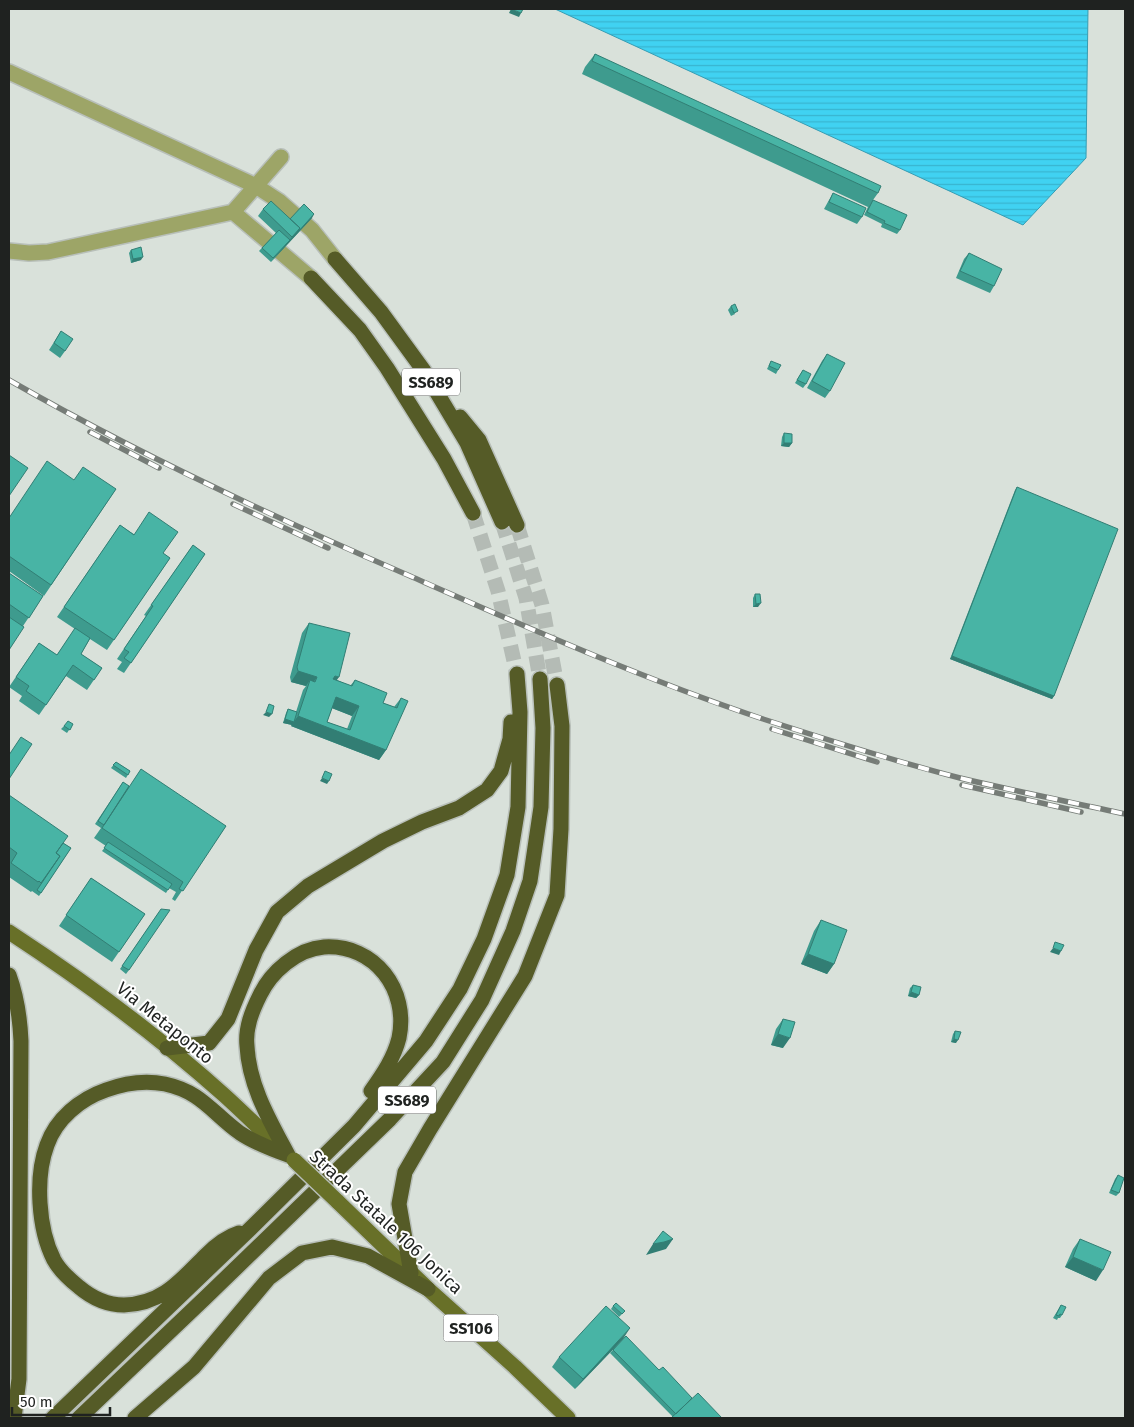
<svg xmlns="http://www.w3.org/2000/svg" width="1134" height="1427" viewBox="0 0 1134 1427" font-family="'Fira Sans',sans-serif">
	<defs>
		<pattern id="water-rules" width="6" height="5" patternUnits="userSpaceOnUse" patternTransform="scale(1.25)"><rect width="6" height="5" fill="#40d2f2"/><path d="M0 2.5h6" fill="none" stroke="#38b4cf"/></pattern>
	</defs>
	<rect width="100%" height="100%" fill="#d9e1da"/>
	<path fill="url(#water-rules)" stroke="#369db3" d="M 555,9 L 1088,9 L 1086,158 L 1023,225 Z"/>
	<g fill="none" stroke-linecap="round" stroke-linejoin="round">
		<path stroke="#b4bbb5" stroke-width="15" stroke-dasharray="15 8" stroke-linecap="butt" d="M 473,513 L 498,591 L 517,674
			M 502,522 L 526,598 L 540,679
			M 517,525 L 542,605 L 557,685"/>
		<defs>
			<path id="minor" d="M 9,72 L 256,186 L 279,201 L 312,230 L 335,259
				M 233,212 L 311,278
				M 9,251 L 29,253 L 48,252 L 233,212 L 281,157"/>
			<path id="major" d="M 9,932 C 84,981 157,1035 224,1095 C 245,1114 265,1134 285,1153
				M 337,1201 L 428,1289 L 515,1367 L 568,1418"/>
			<path id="highway" d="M 335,259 L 381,312 L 424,371 L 467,443 L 502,522
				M 311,278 L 360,330 L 387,368 L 444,459 L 473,513
				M 460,417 L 479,440 L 517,525
				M 9,975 C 17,997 20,1018 21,1041 L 19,1379 L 14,1418
				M 167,1048 L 209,1043 L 228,1019 L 256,950 L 277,912 L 308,886 L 383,841 L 422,822 L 459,808 L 487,790 L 501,771 L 510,739 L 511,722
				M 288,1155 C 270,1121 249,1086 247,1046 C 245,1028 252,1011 260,995 C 271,972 297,949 324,947 C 375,944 409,990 399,1038 C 394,1058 383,1074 371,1091
				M 239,1233 C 226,1237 215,1246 205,1256 C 180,1281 162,1304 124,1305 C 107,1305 92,1298 79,1287 C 69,1279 60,1271 54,1260 C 38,1229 35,1177 47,1145 C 56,1119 80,1099 106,1090 C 125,1083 145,1080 165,1084 C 202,1092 212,1113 240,1133 C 255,1143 271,1149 288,1155
				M 411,1273 L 399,1204 L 405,1172 L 430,1129 L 525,976 L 557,895 L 561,829 L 562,726 L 557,685
				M 53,1418 L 250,1229 L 354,1126 L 426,1041 L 460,989 L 484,939 L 507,875 L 518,807 L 520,712 L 517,674
				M 79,1418 L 205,1298 L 390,1119 L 443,1062 L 482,1000 L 513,931 L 530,881 L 541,807 L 543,728 L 540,679
				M 135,1418 L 194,1367 L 269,1278 L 302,1253 L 332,1247 L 368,1256 L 428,1289"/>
		</defs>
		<use href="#minor" stroke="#b8bfb9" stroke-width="18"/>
		<use href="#major" stroke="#b8bfb9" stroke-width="18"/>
		<use href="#highway" stroke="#b8bfb9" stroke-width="18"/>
		<use href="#minor" stroke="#9da567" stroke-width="15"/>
		<use href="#major" stroke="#687028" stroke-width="15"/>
		<use href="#highway" stroke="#555b27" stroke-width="15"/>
		<defs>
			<path id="rail" d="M 9,380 C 138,454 273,517 410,576 C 526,627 643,679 763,719 C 828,740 894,761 960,778 C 1015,791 1070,802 1125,814
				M 90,432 L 159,468
				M 233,504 L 328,548
				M 772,729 L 877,762
				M 962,785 L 1081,812"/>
		</defs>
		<use href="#rail" stroke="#767c77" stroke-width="5.5"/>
		<use href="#rail" stroke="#fff" stroke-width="4" stroke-dasharray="11" stroke-linecap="butt"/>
		<defs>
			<path id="major-bridge" d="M 294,1160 L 337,1201"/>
		</defs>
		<use href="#major-bridge" stroke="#b8bfb9" stroke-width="18" stroke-linecap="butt"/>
		<use href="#major-bridge" stroke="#687028" stroke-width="15"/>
	</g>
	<path fill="#3e9b8e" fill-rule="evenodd" d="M 595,54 L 878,193 L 873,200 L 900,230 L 897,234 L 881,227 L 882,224 L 864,215 L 868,207 L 582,74 L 585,67 Z
		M 833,193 L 862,217 L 857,224 L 824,209 L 829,200 Z
		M 263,209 L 290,219 L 312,218 L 271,262 L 259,251 L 276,233 L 258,216 Z
		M 131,250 L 141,260 L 131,263 L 129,253 Z
		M 969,253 L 994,286 L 990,293 L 956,278 L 964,259 Z
		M 731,306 L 735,314 L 731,316 L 728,310 Z
		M 61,331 L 65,351 L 60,358 L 49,350 Z
		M 827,354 L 830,391 L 825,398 L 807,388 L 822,361 Z
		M 771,361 L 778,370 L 776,374 L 767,369 Z
		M 803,370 L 806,384 L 803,388 L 795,383 Z
		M 784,433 L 792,443 L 789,447 L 781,446 L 782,437 Z
		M 74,480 L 116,489 L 44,596 L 9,571 L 9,517 Z
		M 1017,487 L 1054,696 L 1052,699 L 950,659 L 1015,490 Z
		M 120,525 L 170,558 L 107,650 L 90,639 L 81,654 L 102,668 L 87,690 L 66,676 L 39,715 L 19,701 L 22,696 L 9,687 L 39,643 L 57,655 L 75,629 L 57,617 Z
		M 193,545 L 205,554 L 124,673 L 117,669 L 122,662 L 117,659 L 146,616 L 144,615 Z
		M 9,573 L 43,596 L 23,626 L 9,650 Z
		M 755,594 L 758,607 L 753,607 L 753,598 Z
		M 309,623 L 337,680 L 350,686 L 355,680 L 383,703 L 394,707 L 401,698 L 386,750 L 379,760 L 291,726 L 292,725 L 283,723 L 286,713 L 288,709 L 296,712 L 303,690 L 306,686 L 291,682 L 290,677 L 302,633 ZM 332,708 L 352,716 L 347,729 L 327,722 Z
		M 73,724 L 67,733 L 61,729 L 64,726 Z
		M 116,762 L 130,771 L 126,778 L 111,768 Z
		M 123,782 L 129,786 L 226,826 L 175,901 L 172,899 L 176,892 L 169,888 L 166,893 L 102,851 L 106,846 L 94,838 L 101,828 L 95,824 Z
		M 9,795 L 63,843 L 71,848 L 39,896 L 32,891 L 31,892 L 9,877 L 9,865 L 10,863 L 9,862 Z
		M 91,878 L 145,914 L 112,962 L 59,926 Z
		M 159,912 L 129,970 L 126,974 L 120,969 Z
		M 821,920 L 834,964 L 827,974 L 801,964 L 814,931 Z
		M 913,985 L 919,995 L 916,998 L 908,996 L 910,988 Z
		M 783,1019 L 783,1048 L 771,1045 L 776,1029 Z
		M 955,1031 L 956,1043 L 951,1042 L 953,1034 Z
		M 1118,1175 L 1119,1193 L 1116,1196 L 1109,1193 L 1115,1179 Z
		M 1080,1239 L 1096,1281 L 1065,1267 L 1073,1249 Z
		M 1061,1305 L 1062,1315 L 1060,1318 L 1058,1318 L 1057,1320 L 1053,1318 Z
		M 613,1306 L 622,1314 L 619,1317 L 611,1309 Z
		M 623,1339 L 575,1389 L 552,1367 L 559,1357 Z
		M 613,1350 L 659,1370 L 692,1398 L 673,1417 L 610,1353 Z"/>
	<path fill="#327e74" d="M 511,9 L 521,13 L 519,17 L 509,13 Z
		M 314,214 L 312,218 L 271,262 L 292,237 Z
		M 143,257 L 141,260 L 131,263 L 133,259 Z
		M 784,443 L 792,443 L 789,447 L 781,446 Z
		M 761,603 L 758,607 L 753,607 L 756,604 Z
		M 952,656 L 1054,696 L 1052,699 L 950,659 Z
		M 298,671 L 317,677 L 310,687 L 310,680 L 306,686 L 291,682 Z
		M 335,676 L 339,677 L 332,687 L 328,686 Z
		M 336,697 L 359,706 L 352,716 L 329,707 Z
		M 266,712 L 272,714 L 269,717 L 263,715 Z
		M 298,716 L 386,750 L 379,760 L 291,726 Z
		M 285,719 L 294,722 L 292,725 L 283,723 Z
		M 322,778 L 329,781 L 327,784 L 320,781 Z
		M 1053,948 L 1061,951 L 1059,955 L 1050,952 Z
		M 808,954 L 834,964 L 827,974 L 801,964 Z
		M 911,992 L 919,995 L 916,998 L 908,996 Z
		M 778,1034 L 790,1038 L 783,1048 L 771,1045 Z
		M 954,1039 L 958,1040 L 956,1043 L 951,1042 Z
		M 673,1239 L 666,1249 L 646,1255 L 653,1244 Z
		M 1073,1257 L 1103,1270 L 1096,1281 L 1065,1267 Z
		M 630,1328 L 623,1339 L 575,1389 L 583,1379 Z"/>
	<path fill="#48b4a5" stroke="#327e74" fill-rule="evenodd" d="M 511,9 L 523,9 L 521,13 Z
		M 595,54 L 881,186 L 878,193 L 592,61 Z
		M 833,193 L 866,208 L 862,217 L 829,202 Z
		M 873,200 L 907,215 L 900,230 L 884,223 L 885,221 L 867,212 Z
		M 271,201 L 300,228 L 292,237 L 263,209 Z
		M 304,204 L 314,214 L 298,232 L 300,228 L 290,219 Z
		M 279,230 L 290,240 L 273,258 L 262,248 Z
		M 141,247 L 143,257 L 133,259 L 131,250 Z
		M 969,253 L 1002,269 L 994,286 L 960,271 Z
		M 735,304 L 738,311 L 734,313 L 731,306 Z
		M 61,331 L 73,339 L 65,351 L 54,343 Z
		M 827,354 L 845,363 L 830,391 L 812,381 Z
		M 771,361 L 781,365 L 778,370 L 769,366 Z
		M 803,370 L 811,374 L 806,384 L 797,380 Z
		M 784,433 L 792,434 L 792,443 L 784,443 Z
		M 9,455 L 28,468 L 9,496 Z
		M 47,461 L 74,480 L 83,467 L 116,489 L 51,585 L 9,556 L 9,518 Z
		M 1017,487 L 1118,529 L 1054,696 L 952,656 Z
		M 149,512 L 178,532 L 163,553 L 170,558 L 114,640 L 64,607 L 120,525 L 134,535 Z
		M 193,545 L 205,554 L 131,663 L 124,658 L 129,652 L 124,649 L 153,606 L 151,605 Z
		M 9,573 L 43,596 L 29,618 L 9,604 Z
		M 755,594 L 760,594 L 761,603 L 756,604 Z
		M 9,617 L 24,627 L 9,650 Z
		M 309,623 L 350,633 L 339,677 L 335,676 L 333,679 L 352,686 L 355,680 L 387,693 L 383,703 L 397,708 L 401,698 L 408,701 L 386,750 L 298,716 L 310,680 L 315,682 L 317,677 L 298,671 L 297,667 ZM 336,697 L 359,706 L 350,730 L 327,722 Z
		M 75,628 L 90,638 L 81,654 L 102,668 L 94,680 L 73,665 L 46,705 L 26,691 L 29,686 L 16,677 L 39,643 L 57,655 Z
		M 269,704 L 274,706 L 272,714 L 266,712 Z
		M 288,709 L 297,712 L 294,722 L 285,719 Z
		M 68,721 L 73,724 L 70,730 L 64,726 Z
		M 21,737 L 32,744 L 9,779 L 9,755 Z
		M 116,762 L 130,771 L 128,775 L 113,765 Z
		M 141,769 L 226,826 L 183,891 L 179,889 L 183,882 L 102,828 Z
		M 325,771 L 332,774 L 329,781 L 322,778 Z
		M 123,782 L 129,786 L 104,825 L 98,821 Z
		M 9,795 L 68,836 L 56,853 L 60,856 L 41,883 L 39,881 L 38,882 L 11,863 L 17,853 L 9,847 Z
		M 108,842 L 172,884 L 168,890 L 104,848 Z
		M 63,843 L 71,848 L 41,893 L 37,890 L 60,856 L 56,853 Z
		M 91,878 L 145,914 L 119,952 L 66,915 Z
		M 161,909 L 170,910 L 129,970 L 122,966 Z
		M 821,920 L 847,930 L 834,964 L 808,954 Z
		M 1055,942 L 1064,945 L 1061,951 L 1053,948 Z
		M 913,985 L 921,987 L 919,995 L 911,992 Z
		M 783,1019 L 795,1022 L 790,1038 L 778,1034 Z
		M 955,1031 L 961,1032 L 958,1040 L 954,1039 Z
		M 1118,1175 L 1124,1178 L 1119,1193 L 1111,1190 Z
		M 663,1231 L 673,1239 L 664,1242 L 653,1244 Z
		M 1080,1239 L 1111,1252 L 1103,1270 L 1073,1257 Z
		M 616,1303 L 625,1311 L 622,1314 L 613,1306 Z
		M 1061,1305 L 1066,1307 L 1062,1315 L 1060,1314 L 1059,1316 L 1056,1315 Z
		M 606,1306 L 630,1328 L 583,1379 L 559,1357 Z
		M 626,1336 L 659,1370 L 663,1367 L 692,1398 L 676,1414 L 613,1350 Z
		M 698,1393 L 722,1418 L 671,1418 Z"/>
	<g text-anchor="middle" stroke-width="4" stroke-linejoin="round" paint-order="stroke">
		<g fill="#fff" stroke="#626463" stroke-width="1">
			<rect x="402" y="368.5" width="58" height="27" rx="4"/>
			<rect x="378" y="1086.5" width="58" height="27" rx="4"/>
			<rect x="443.5" y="1314.5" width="55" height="27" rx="4"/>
		</g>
		<g font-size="16" font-weight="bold" fill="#1f2220">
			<text x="431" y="388">SS689</text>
			<text x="407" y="1106">SS689</text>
			<text x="471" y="1334">SS106</text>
		</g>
		<g font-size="18" fill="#1f2220" stroke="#fff">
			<text transform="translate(165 1023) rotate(39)" y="6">Via Metaponto</text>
			<text transform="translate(386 1222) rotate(43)" y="6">Strada Statale 106 Jonica</text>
		</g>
	</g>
	<rect width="1134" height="1427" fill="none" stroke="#1f2220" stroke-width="20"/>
	<path d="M12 1407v8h98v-8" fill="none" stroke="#1f2220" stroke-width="2.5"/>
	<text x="20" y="1407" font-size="15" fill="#1f2220" stroke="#ffffff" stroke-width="4" paint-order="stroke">50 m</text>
</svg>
